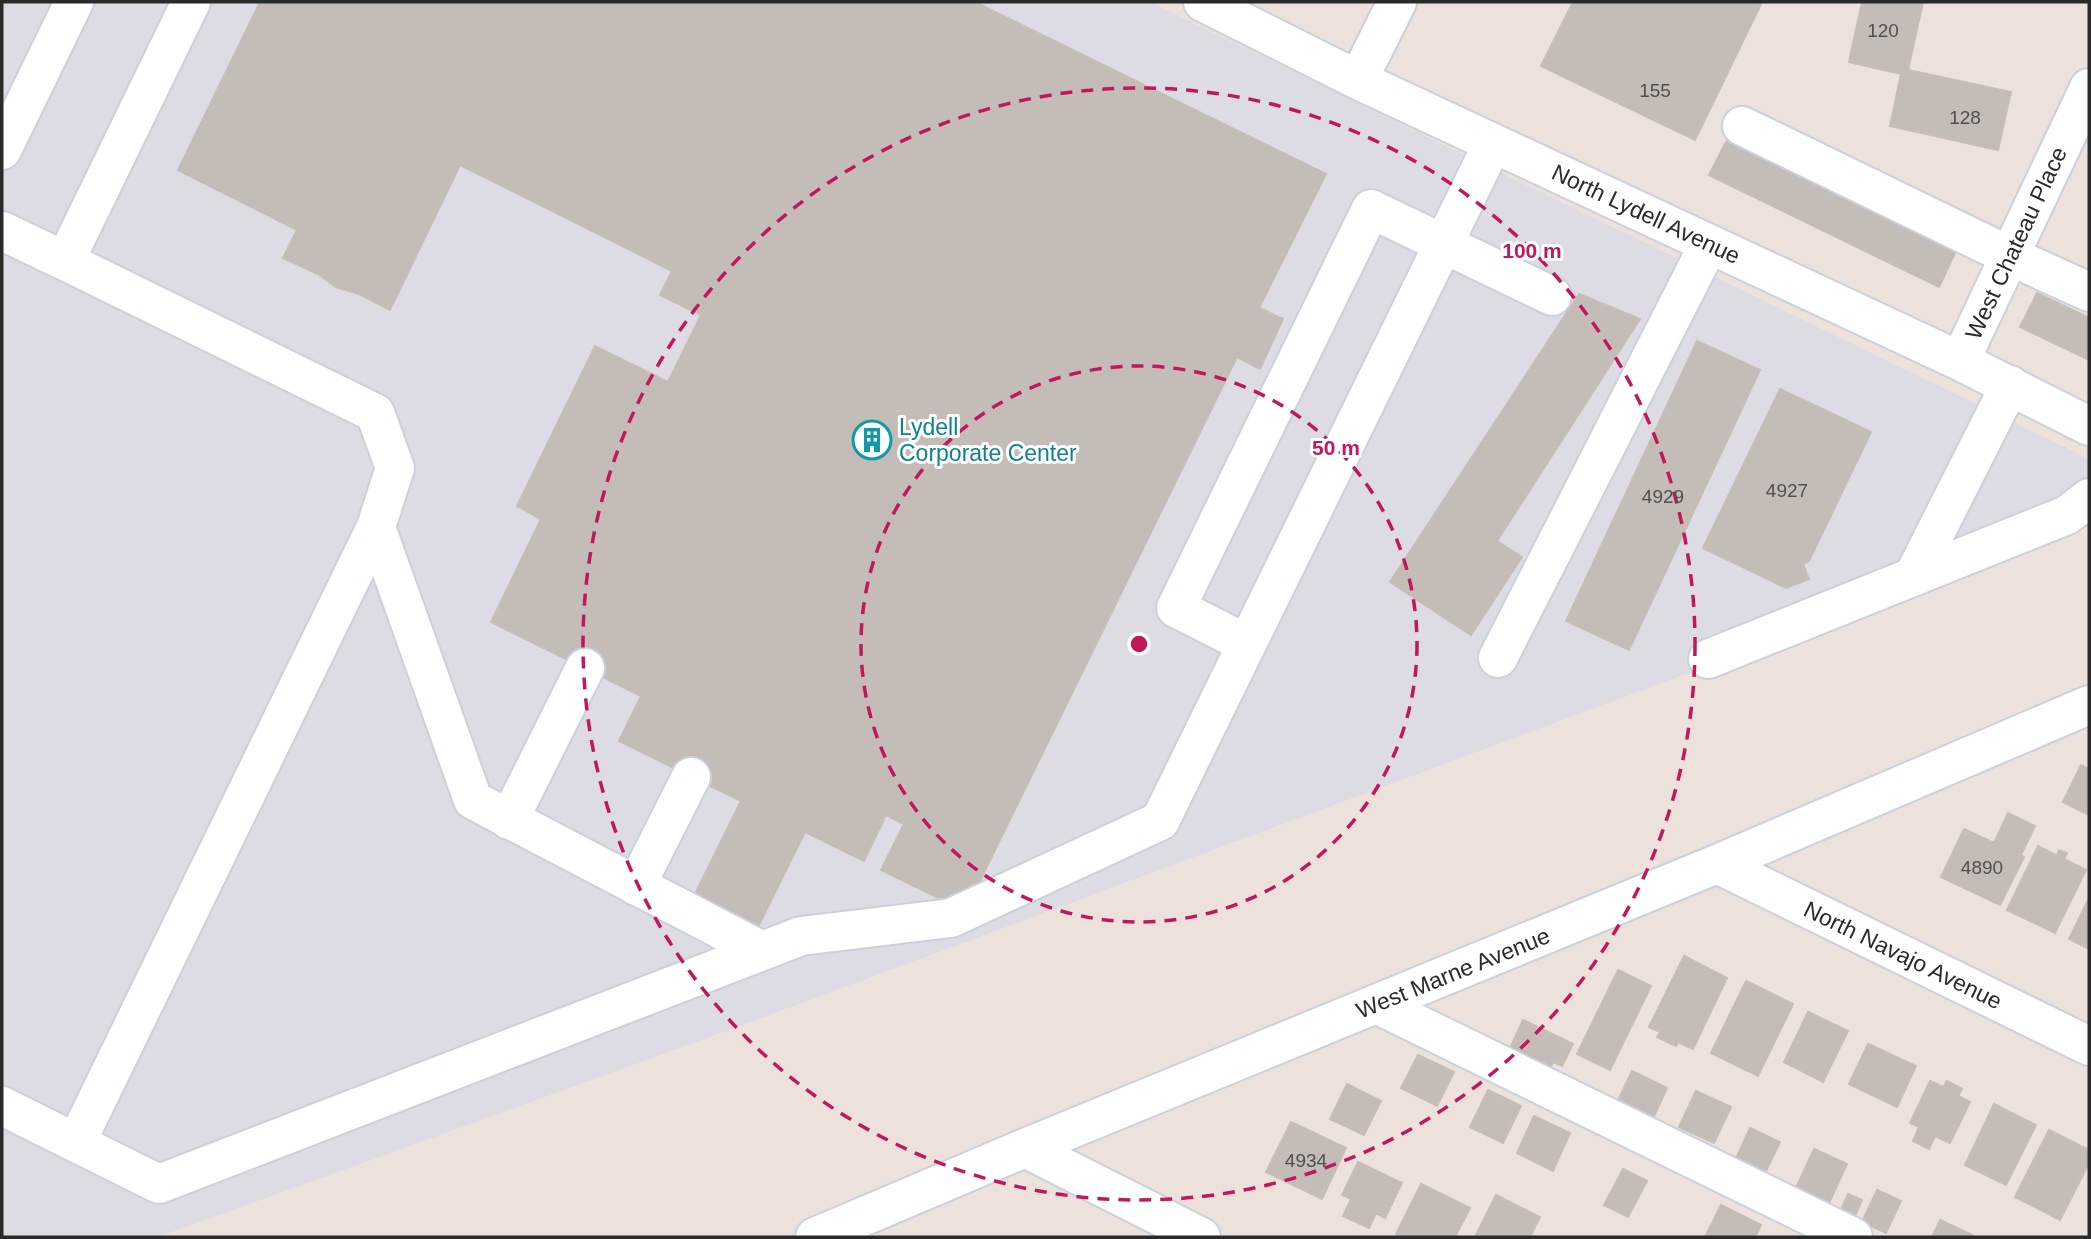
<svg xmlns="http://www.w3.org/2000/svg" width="2091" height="1239" viewBox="0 0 2091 1239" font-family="Helvetica,sans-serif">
	<rect width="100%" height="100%" fill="#ece1db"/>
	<path fill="#dddce5" d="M 2,2 L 1150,2 L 2089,459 L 2089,524 L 732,1029 L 158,1237 L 2,1237 Z"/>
	<path fill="#c4bdb7" stroke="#c8bdb5" stroke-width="2" d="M 260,2 L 975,2 L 1326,174 L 1259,308 L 1283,319 L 1260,369 L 1237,357 L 972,897 L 951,904 L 881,870 L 904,824 L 886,815 L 864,861 L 805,832 L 757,929 L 693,898 L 741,801 L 619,741 L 641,696 L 491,622 L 541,519 L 517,506 L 595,346 L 668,382 L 701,315 L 660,295 L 672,271 L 460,165 L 390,310 L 359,294 L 336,287 L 318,274 L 283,258 L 297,230 L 178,170 Z
		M 1573,2 L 1762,2 L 1695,140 L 1541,66 Z
		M 1862,2 L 1923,2 L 1908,70 L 2011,92 L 1998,150 L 1890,126 L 1901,74 L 1849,62 Z
		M 1727,140 L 1956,251 L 1939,287 L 1709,175 Z
		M 2037,293 L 2089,318 L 2089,360 L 2020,327 Z
		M 1579,294 L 1640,319 L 1497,541 L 1522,557 L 1471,635 L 1390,582 Z
		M 1697,341 L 1760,370 L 1629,650 L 1566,621 Z
		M 1780,389 L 1871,432 L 1809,561 L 1803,564 L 1809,579 L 1786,588 L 1703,548 Z
		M 2081,765 L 2089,769 L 2089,815 L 2063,802 Z
		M 2008,813 L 2035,826 L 2021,855 L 2024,857 L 2000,905 L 1941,877 L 1964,829 L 1994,843 Z
		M 2038,846 L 2057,856 L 2059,850 L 2067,853 L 2064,859 L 2086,870 L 2055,933 L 2007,910 Z
		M 2089,898 L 2089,949 L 2069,939 Z
		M 1684,956 L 1727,978 L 1693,1049 L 1678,1042 L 1676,1046 L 1657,1037 L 1660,1032 L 1649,1027 Z
		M 1618,970 L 1651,986 L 1610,1070 L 1577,1054 Z
		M 1746,981 L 1793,1004 L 1758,1076 L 1711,1053 Z
		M 1808,1012 L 1848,1031 L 1823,1082 L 1784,1062 Z
		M 1523,1020 L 1573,1044 L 1562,1066 L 1553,1062 L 1549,1072 L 1508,1053 Z
		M 1868,1044 L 1916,1066 L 1897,1107 L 1849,1084 Z
		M 1418,1055 L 1454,1072 L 1437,1106 L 1401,1088 Z
		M 1632,1071 L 1667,1088 L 1651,1123 L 1615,1107 Z
		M 1930,1081 L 1943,1087 L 1947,1081 L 1962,1089 L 1958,1096 L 1970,1102 L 1950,1143 L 1935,1136 L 1929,1149 L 1913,1141 L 1919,1127 L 1910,1123 Z
		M 1347,1084 L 1381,1101 L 1364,1135 L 1330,1119 Z
		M 1488,1090 L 1521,1106 L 1503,1143 L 1470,1127 Z
		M 1696,1091 L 1731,1107 L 1714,1143 L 1679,1127 Z
		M 1994,1104 L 2036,1125 L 2006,1185 L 1965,1165 Z
		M 1534,1116 L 1570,1133 L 1553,1171 L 1517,1153 Z
		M 1291,1122 L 1346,1148 L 1322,1199 L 1266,1172 Z
		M 1750,1128 L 1780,1142 L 1764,1175 L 1735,1161 Z
		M 2049,1130 L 2089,1150 L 2089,1163 L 2060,1220 L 2015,1197 Z
		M 1814,1149 L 1847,1164 L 1829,1203 L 1796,1188 Z
		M 1358,1162 L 1402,1183 L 1385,1218 L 1376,1213 L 1369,1228 L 1343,1216 L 1351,1199 L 1342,1195 Z
		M 1623,1169 L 1647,1181 L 1628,1217 L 1604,1205 Z
		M 1421,1184 L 1470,1208 L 1455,1237 L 1401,1237 L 1396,1234 Z
		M 1877,1190 L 1901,1201 L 1886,1233 L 1862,1222 Z
		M 1848,1194 L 1862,1200 L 1855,1216 L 1841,1210 Z
		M 1496,1195 L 1540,1217 L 1530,1237 L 1475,1237 Z
		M 1721,1205 L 1761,1225 L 1755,1237 L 1705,1237 Z
		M 1940,1220 L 1972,1235 L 1971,1237 L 1932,1237 Z"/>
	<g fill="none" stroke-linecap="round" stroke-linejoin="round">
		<defs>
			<path id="minor" d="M 191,2 L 65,261 L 375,413 L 395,468 L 376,527 L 473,800 L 762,951
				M 1203,2 L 1358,80 L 1960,361 L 2089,426
				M 1358,80 L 1397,2
				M 1742,126 L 2010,256 L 2089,292
				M 2,150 L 74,2
				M 2,231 L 65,261
				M 1960,361 L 2089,88
				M 1913,577 L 2010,385
				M 1247,644 L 1176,608 L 1371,209 L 1552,296
				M 1498,658 L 1709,244
				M 1708,659 L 2067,515 L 2089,498
				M 509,820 L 585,668
				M 1717,864 L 2089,1046
				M 636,886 L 691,777
				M 1376,1004 L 1853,1237
				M 2,1106 L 159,1184 L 801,936 L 951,918 L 1160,821 L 1493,143
				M 76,1143 L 376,527
				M 1025,1148 L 1201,1237
				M 815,1237 L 1025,1148 L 1717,864 L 2089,705"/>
		</defs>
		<use href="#minor" stroke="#cad1dc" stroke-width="42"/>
		<use href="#minor" stroke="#fff" stroke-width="38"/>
	</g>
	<g fill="none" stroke="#c2185b" stroke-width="3.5" stroke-dasharray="12 9">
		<circle cx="1139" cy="644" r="278"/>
		<circle cx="1139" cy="644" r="556"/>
	</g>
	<defs>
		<symbol id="building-ring" viewBox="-11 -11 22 22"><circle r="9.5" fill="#fff" stroke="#0f9aa8" stroke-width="1.5"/><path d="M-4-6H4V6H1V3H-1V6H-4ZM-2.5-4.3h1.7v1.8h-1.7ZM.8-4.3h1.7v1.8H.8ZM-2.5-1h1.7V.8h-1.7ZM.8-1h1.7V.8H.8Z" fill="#0f9aa8"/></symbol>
	</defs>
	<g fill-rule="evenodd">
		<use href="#building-ring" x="850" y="418" width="44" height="44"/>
	</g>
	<g text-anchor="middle" stroke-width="6" stroke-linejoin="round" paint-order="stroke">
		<g font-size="19" fill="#504f4d">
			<text x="1883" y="37">120</text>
			<text x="1655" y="97">155</text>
			<text x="1965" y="124">128</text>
			<text x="1787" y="497">4927</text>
			<text x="1663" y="503">4929</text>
			<text x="1982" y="874">4890</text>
			<text x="1306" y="1167">4934</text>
		</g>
		<g font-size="23" fill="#2a2a2a" stroke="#fff">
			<text transform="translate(1646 214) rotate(25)" y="8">North Lydell Avenue</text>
			<text transform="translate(2016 243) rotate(-65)" y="8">West Chateau Place</text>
			<text transform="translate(1903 955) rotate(26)" y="8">North Navajo Avenue</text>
			<text transform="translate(1453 973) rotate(-22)" y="8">West Marne Avenue</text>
		</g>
		<g font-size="23" fill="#0d838f" stroke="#fff" text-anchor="start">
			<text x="899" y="435">Lydell<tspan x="899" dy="26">Corporate Center</tspan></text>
		</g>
	</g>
	<circle cx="1139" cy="644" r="10" fill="#c2185b" stroke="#fff" stroke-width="3.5"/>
	<g font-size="21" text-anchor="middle" font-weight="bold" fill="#c2185b" stroke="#fff" stroke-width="6" stroke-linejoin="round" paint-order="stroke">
		<text x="1532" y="258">100 m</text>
		<text x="1336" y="455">50 m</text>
	</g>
	<rect width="2091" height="1239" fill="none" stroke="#2a2a2a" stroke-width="7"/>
</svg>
